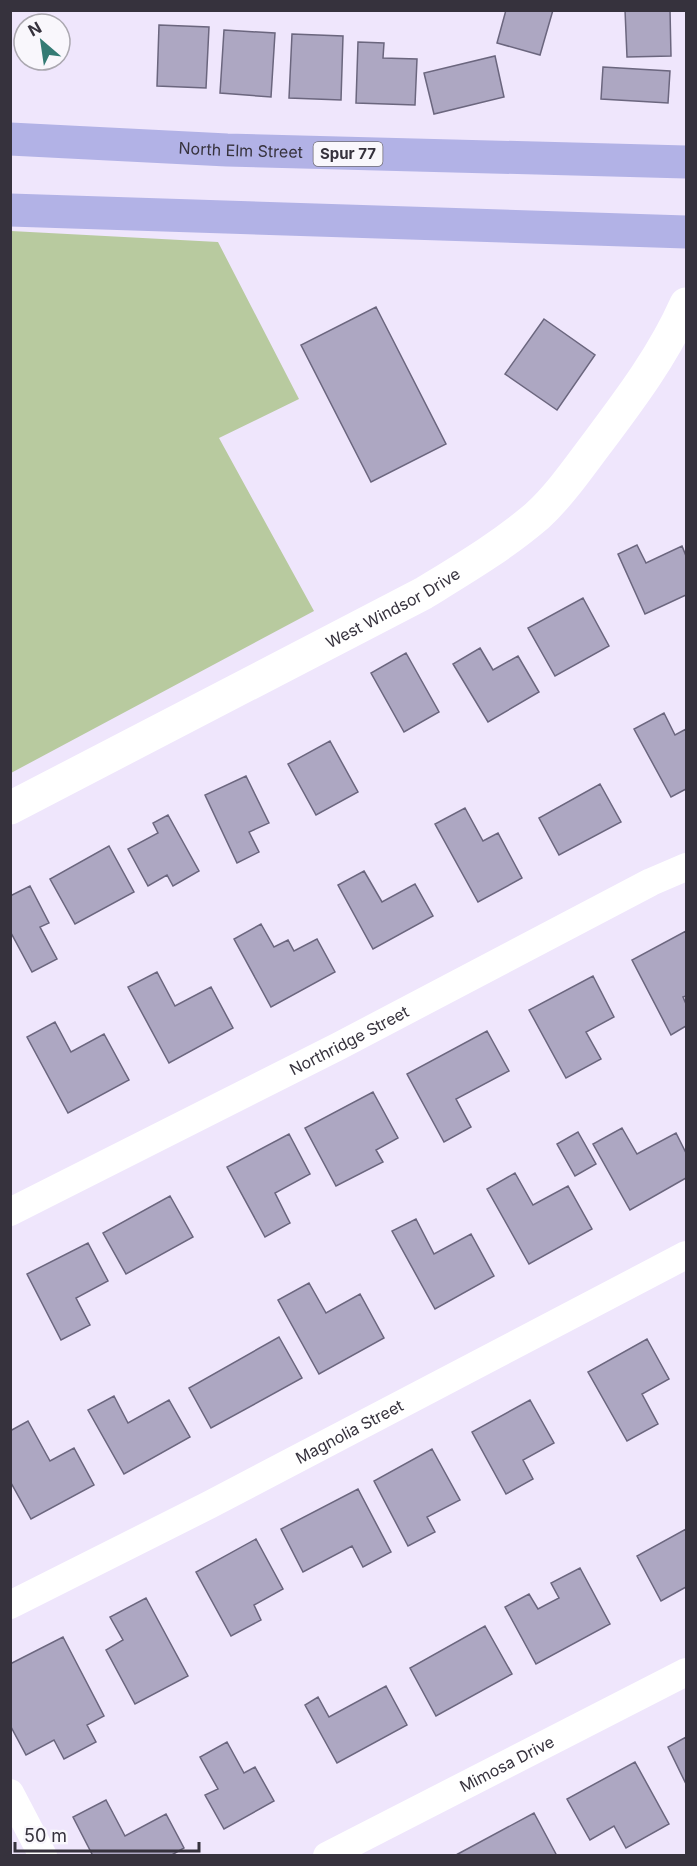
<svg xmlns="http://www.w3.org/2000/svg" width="697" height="1866" viewBox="0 0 697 1866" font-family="Inter,sans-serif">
	<rect width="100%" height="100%" fill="#efe6fc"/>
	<path fill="#b8ca9f" d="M 11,231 L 218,242 L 299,399 L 219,438 L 314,611 L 11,773 Z"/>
	<path fill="#ada7c2" stroke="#6b667e" stroke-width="1.5" d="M 506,10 L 553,10 L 540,55 L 497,43 Z
		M 625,10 L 670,10 L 671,56 L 627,57 Z
		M 159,25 L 209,27 L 206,88 L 157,86 Z
		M 224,30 L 275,33 L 271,97 L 220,93 Z
		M 292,34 L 343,36 L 341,100 L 289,98 Z
		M 358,42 L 384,43 L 383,58 L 417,59 L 415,105 L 356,103 Z
		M 495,56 L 504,97 L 434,114 L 424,73 Z
		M 603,67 L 670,71 L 668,103 L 601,99 Z
		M 376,307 L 446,444 L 371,482 L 301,345 Z
		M 544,319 L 595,355 L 557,410 L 505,374 Z
		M 637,545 L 646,563 L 682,546 L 686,556 L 686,595 L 645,614 L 618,554 Z
		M 583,598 L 609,646 L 555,676 L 528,628 Z
		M 480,648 L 493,670 L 518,656 L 539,692 L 488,722 L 453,664 Z
		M 406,653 L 439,712 L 404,732 L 371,673 Z
		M 664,713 L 675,735 L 686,729 L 686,789 L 671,797 L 634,729 Z
		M 330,741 L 358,792 L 316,815 L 288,764 Z
		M 246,776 L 269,823 L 249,832 L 259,852 L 237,863 L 205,795 Z
		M 600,784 L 621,822 L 559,855 L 539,818 Z
		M 465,808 L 483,841 L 498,833 L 522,878 L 478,902 L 435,824 Z
		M 168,815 L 199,871 L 173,886 L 167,875 L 148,886 L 128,849 L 158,833 L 153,823 Z
		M 109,846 L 134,892 L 75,924 L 50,879 Z
		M 364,871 L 382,902 L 415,884 L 433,916 L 373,949 L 338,885 Z
		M 30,886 L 49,923 L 40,927 L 57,959 L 32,972 L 10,931 L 10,896 Z
		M 261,924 L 274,947 L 288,940 L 294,951 L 317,939 L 335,972 L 271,1007 L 234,939 Z
		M 686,931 L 686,996 L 683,997 L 686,1004 L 686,1026 L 671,1035 L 632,960 Z
		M 157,972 L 175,1006 L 211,987 L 233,1028 L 169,1063 L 128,987 Z
		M 593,976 L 614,1017 L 586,1032 L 601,1059 L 566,1078 L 529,1010 Z
		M 55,1022 L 71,1052 L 104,1034 L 129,1080 L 68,1113 L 27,1037 Z
		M 487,1031 L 509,1071 L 456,1099 L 471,1127 L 444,1142 L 407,1074 Z
		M 373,1092 L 398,1138 L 376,1150 L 383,1162 L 336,1186 L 305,1128 Z
		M 622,1128 L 637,1154 L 676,1133 L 686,1153 L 686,1178 L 630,1210 L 593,1144 Z
		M 578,1132 L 596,1164 L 575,1176 L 557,1144 Z
		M 289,1134 L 310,1174 L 275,1193 L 290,1223 L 265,1237 L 227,1167 Z
		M 515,1173 L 533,1205 L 568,1186 L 592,1229 L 529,1264 L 487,1189 Z
		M 170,1196 L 193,1237 L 126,1274 L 103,1233 Z
		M 416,1219 L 434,1254 L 471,1234 L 494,1276 L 435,1309 L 392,1231 Z
		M 88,1243 L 108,1281 L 76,1298 L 90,1325 L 61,1340 L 27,1274 Z
		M 309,1283 L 326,1313 L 360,1294 L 384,1338 L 319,1374 L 278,1300 Z
		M 279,1337 L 302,1378 L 211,1428 L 189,1388 Z
		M 647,1339 L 669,1379 L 642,1394 L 658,1424 L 627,1441 L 588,1372 Z
		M 114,1396 L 128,1423 L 169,1400 L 190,1437 L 124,1474 L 88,1410 Z
		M 530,1400 L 554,1443 L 523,1460 L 533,1479 L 506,1494 L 472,1432 Z
		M 28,1421 L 50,1461 L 74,1448 L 94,1485 L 31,1519 L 10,1481 L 10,1431 Z
		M 432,1449 L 460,1500 L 427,1517 L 435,1532 L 408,1546 L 374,1481 Z
		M 358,1489 L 391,1552 L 363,1567 L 352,1546 L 303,1572 L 281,1529 Z
		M 686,1529 L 686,1587 L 661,1601 L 637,1556 Z
		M 256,1539 L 283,1589 L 254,1605 L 261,1620 L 231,1636 L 196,1572 Z
		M 580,1568 L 610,1624 L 536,1664 L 505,1607 L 529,1594 L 538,1609 L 559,1598 L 551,1583 Z
		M 146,1598 L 188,1676 L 135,1704 L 106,1650 L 123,1640 L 110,1617 Z
		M 485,1626 L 512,1674 L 436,1716 L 410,1668 Z
		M 63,1637 L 104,1716 L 87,1725 L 96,1742 L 64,1759 L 54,1740 L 26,1755 L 10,1725 L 10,1664 Z
		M 386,1686 L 407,1725 L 337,1763 L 305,1705 L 318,1697 L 329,1717 Z
		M 686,1737 L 686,1784 L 668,1747 Z
		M 227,1742 L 244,1773 L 255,1767 L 274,1801 L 224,1829 L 205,1795 L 218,1789 L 200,1757 Z
		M 635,1762 L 669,1824 L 626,1848 L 614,1826 L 590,1840 L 567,1799 Z
		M 106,1800 L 125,1836 L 166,1814 L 184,1848 L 170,1856 L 93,1856 L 73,1817 Z
		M 534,1813 L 557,1856 L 456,1855 Z"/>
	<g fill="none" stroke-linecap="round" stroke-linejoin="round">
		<g stroke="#fff" stroke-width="28">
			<path id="s1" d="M 10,1212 L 339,1046 L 651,882 L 686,867"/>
			<path id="s2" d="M 10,1605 L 209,1505 L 686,1255"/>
			<path d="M 10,1793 L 43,1856"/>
			<path id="s3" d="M 327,1856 L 686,1672"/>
		</g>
		<path stroke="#fff" stroke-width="33" id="s4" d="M 10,808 L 424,593 C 463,569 502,546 537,516 C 560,495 579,467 598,442 C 631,398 664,354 686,304"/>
		<g stroke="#b2b2e6" stroke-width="33">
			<path id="s5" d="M 10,139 L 227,150 L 686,162"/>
			<path d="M 10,210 L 686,232"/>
		</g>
	</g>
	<g text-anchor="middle" stroke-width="4.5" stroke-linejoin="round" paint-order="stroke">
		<rect fill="#f9f7fc" stroke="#706d76" stroke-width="1.5" x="313.5" y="142" width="69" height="24" rx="4.5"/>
		<g font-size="15" font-weight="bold" fill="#36323d">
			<text x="348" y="159">Spur 77</text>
		</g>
		<g font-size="16" fill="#36323d" stroke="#f9f7fc">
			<text dy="6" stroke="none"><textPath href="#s5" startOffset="231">North Elm Street</textPath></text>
			<text dy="6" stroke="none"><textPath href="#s4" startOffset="432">West Windsor Drive</textPath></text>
			<text dy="6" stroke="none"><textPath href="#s1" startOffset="380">Northridge Street</textPath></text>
			<text dy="6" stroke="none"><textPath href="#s2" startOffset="381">Magnolia Street</textPath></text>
			<text dy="6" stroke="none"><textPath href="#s3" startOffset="202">Mimosa Drive</textPath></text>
		</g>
	</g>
	<rect width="697" height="1866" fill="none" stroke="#36323d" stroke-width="24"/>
	<g transform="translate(42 42) rotate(331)"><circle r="28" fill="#f9f7fc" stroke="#aba8b0" stroke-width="1.5"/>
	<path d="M0-4.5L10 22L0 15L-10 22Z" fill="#347b74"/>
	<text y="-9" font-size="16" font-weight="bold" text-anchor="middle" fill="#36323d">N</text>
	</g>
	<path d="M15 1842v9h184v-9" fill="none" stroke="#36323d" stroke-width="3"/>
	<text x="24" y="1842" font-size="18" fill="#36323d" stroke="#f9f7fc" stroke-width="4.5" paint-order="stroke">50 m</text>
</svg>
